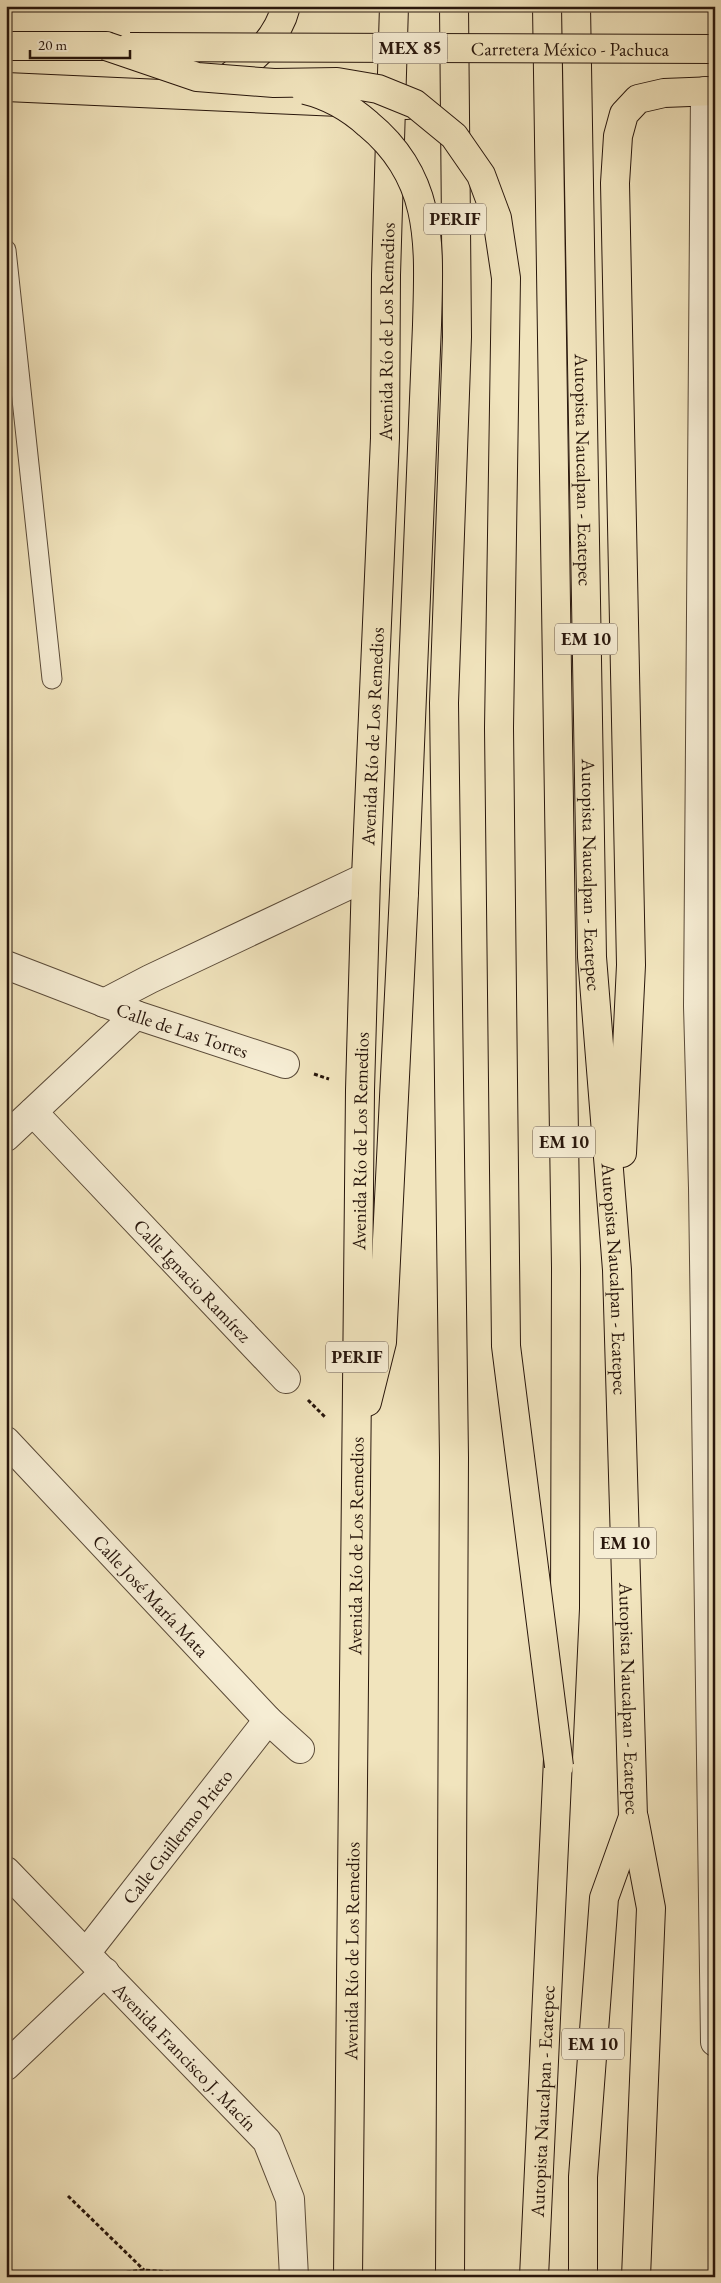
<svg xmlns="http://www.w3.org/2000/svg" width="721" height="2283" viewBox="0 0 721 2283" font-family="'EB Garamond',serif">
	<rect width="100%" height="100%" fill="#f1e4bd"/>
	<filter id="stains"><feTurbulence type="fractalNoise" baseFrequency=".004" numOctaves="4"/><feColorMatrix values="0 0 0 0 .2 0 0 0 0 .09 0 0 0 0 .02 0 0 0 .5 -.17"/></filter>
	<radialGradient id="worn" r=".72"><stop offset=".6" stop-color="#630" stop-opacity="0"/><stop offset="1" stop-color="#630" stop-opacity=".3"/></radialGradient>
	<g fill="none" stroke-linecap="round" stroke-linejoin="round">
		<defs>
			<path id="lane" d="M 6,250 L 52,679"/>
			<g id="street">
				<path d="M 705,91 L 698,1006 L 703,1188 L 715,2042"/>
				<path id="s1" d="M 6,965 L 136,1015 L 285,1064"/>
				<path d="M 104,1003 L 150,979 L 366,877"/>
				<path id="s2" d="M 33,1112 L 286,1379"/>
				<path d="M 6,1137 L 136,1015"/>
				<path id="s3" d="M 6,1441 L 268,1720 L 300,1749"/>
				<path id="s4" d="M 6,1871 L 267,2141 L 290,2199 L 294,2277"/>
				<path id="s5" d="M 86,1953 L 268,1720"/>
				<path d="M 6,2066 L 105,1972"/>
			</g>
			<g id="highway">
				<path id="s6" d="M 576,6 L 592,957 L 617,1270 L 633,1817 L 604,1898 L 583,2177 L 583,2277"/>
				<path d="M 6,46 L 106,46"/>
				<path d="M 6,87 L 407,105"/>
				<path d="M 215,88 C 244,65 276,46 286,6"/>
				<path d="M 622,1153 L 631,965 L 615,183 L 618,136 L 624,114 L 638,99 L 664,93 L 715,91"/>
				<path d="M 367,1402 L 382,1342 L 404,893"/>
				<path d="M 634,1818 L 651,1908 L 636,2277"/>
				<path id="s7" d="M 348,2277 L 360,1090 L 366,877 L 385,438 L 386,275 L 394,6"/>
				<path d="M 450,2277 L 454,1457 L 444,703 L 457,337 L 454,6"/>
				<path id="s8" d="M 534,2277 L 565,1608 L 566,1268 L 547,6"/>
			</g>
		</defs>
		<use href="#lane" stroke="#5a4a38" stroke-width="21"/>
		<use href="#street" stroke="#5a4a38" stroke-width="30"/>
		<use href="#highway" stroke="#28160c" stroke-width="30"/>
		<path stroke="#28160c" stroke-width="3" stroke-dasharray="4 2.5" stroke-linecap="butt" d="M 314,1074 L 329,1079
			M 308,1400 L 325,1417
			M 68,2196 L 144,2270
			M 88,2277 L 144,2270 L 235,2277"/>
		<use href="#lane" stroke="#f6edd4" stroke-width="19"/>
		<use href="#street" stroke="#f6edd4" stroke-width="28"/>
		<use href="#highway" stroke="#f1e4bd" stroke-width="28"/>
		<defs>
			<g id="highway-bridge">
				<path d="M 106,46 L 197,77 L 274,83 L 337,82 L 378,89 L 415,104 L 454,136 L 481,175 L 497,218 L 506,278 L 499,728 L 506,1346 L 559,1766"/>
				<path id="s9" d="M 130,47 L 715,49"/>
				<path d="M 305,90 C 330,96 349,107 368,124 C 435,179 429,247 427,325 L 404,893"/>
			</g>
		</defs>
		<use href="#highway-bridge" stroke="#28160c" stroke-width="30" stroke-linecap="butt"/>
		<use href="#highway-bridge" stroke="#f1e4bd" stroke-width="28"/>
	</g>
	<g text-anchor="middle" stroke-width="4" stroke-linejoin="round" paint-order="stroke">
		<g fill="#f6edd4" stroke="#665648" stroke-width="1">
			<rect x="372.5" y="32.5" width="75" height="31" rx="4"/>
			<rect x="424" y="203.5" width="62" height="31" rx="4"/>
			<rect x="555" y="623.5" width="62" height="31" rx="4"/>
			<rect x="533" y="1126.5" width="62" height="31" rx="4"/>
			<rect x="326" y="1341.5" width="62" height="31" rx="4"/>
			<rect x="594" y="1527.5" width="62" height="31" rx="4"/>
			<rect x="562" y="2028.5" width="62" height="31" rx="4"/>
		</g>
		<g font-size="18" font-weight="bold" fill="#28160c">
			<text x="410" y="54">MEX 85</text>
			<text x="455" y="225">PERIF</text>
			<text x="586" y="645">EM 10</text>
			<text x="564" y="1148">EM 10</text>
			<text x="357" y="1363">PERIF</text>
			<text x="625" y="1549">EM 10</text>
			<text x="593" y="2050">EM 10</text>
		</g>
		<g font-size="19" fill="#28160c" stroke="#f6edd4">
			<text dy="7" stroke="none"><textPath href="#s9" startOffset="440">Carretera México - Pachuca</textPath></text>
			<text dy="7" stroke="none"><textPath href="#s7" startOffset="1946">Avenida Río de Los Remedios</textPath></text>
			<text dy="7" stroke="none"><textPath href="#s6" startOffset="464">Autopista Naucalpan - Ecatepec</textPath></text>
			<text dy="7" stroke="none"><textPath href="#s7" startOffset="1541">Avenida Río de Los Remedios</textPath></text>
			<text dy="7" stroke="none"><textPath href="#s6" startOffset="869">Autopista Naucalpan - Ecatepec</textPath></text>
			<text dy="7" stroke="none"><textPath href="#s1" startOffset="188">Calle de Las Torres</textPath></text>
			<text dy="7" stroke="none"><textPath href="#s7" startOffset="1136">Avenida Río de Los Remedios</textPath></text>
			<text dy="7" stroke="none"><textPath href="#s6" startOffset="1274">Autopista Naucalpan - Ecatepec</textPath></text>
			<text dy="7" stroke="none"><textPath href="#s2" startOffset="232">Calle Ignacio Ramírez</textPath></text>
			<text dy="7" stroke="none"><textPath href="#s7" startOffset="731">Avenida Río de Los Remedios</textPath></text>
			<text dy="7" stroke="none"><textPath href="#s3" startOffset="212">Calle José María Mata</textPath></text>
			<text dy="7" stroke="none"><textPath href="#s6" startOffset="1694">Autopista Naucalpan - Ecatepec</textPath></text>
			<text dy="7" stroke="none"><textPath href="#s5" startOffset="148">Calle Guillermo Prieto</textPath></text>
			<text dy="7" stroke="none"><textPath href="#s7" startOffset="326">Avenida Río de Los Remedios</textPath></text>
			<text dy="7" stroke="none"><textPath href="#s4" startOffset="258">Avenida Francisco J. Macín</textPath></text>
			<text dy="7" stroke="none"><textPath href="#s8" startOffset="176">Autopista Naucalpan - Ecatepec</textPath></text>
		</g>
	</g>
	<rect width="721" height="2283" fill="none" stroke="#f1e4bd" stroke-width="25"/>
	<rect x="8" y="8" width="706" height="2268" fill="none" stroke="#28160c" stroke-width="2.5"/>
	<rect x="12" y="12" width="696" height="2258" fill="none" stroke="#28160c"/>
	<path d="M30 50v8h100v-8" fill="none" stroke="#28160c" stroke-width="2.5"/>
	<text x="38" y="50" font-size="15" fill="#28160c" stroke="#f6edd4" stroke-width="4" paint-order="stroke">20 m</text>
	<rect width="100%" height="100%" filter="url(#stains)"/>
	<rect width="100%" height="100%" fill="url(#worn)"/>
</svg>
